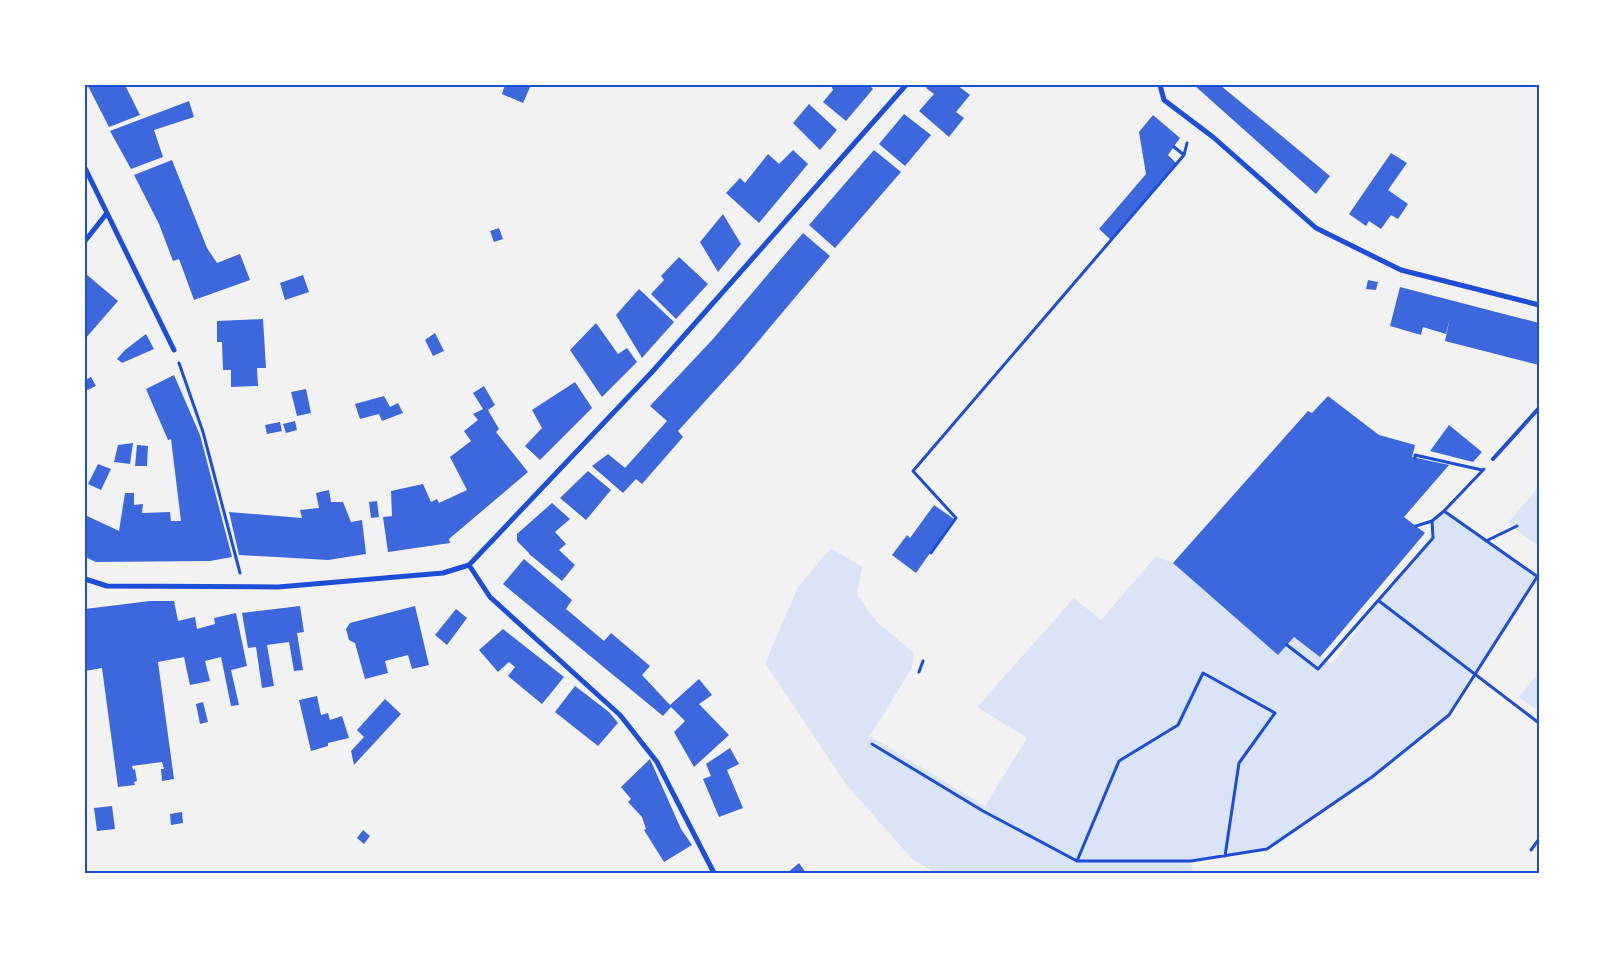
<svg xmlns="http://www.w3.org/2000/svg" width="1624" height="958" viewBox="0 0 1624 958" font-family="Rubik,sans-serif">
	<rect width="100%" height="100%" fill="#f2f2f2"/>
	<path fill="#dbe4f7" d="M 1539,486 L 1539,547 L 1508,523 Z
		M 1444,511 L 1538,577 L 1475,675 L 1471,673 L 1449,715 L 1372,777 L 1267,849 L 1191,861 L 1193,873 L 937,873 L 913,860 L 846,784 L 765,663 L 798,587 L 831,548 L 862,567 L 857,595 L 876,621 L 914,653 L 912,668 L 870,736 L 985,806 L 1027,738 L 977,707 L 1074,598 L 1101,620 L 1156,556 L 1173,563 L 1278,655 L 1294,637 L 1332,664 L 1379,601 L 1432,538 L 1432,521 Z
		M 1539,672 L 1539,712 L 1519,697 Z"/>
	<path fill="#3d67dc" d="M 125,85 L 140,115 L 109,127 L 88,86 Z
		M 505,85 L 531,85 L 523,103 L 502,94 Z
		M 831,85 L 869,85 L 873,89 L 846,121 L 823,102 L 833,90 Z
		M 928,85 L 957,85 L 970,95 L 956,112 L 964,118 L 949,137 L 919,111 L 934,94 L 926,88 Z
		M 1194,85 L 1220,85 L 1330,176 L 1316,194 Z
		M 189,101 L 194,117 L 154,130 L 163,157 L 131,169 L 110,131 Z
		M 809,104 L 837,130 L 820,150 L 793,123 Z
		M 904,114 L 931,135 L 905,166 L 879,144 Z
		M 1153,115 L 1180,138 L 1168,155 L 1176,163 L 1111,240 L 1099,229 L 1146,174 L 1139,132 Z
		M 793,150 L 808,164 L 759,223 L 726,193 L 740,178 L 745,183 L 768,154 L 779,164 Z
		M 874,150 L 901,172 L 835,248 L 809,225 Z
		M 1391,153 L 1407,163 L 1388,190 L 1408,204 L 1398,219 L 1391,215 L 1381,229 L 1369,221 L 1366,226 L 1349,214 Z
		M 172,160 L 207,248 L 217,263 L 240,254 L 250,280 L 194,300 L 179,259 L 173,261 L 159,224 L 134,175 Z
		M 723,214 L 741,244 L 718,272 L 700,242 Z
		M 499,228 L 503,239 L 494,242 L 490,231 Z
		M 803,233 L 830,256 L 740,363 L 678,431 L 683,437 L 642,484 L 636,479 L 623,493 L 592,466 L 608,454 L 625,468 L 667,421 L 650,406 L 713,339 Z
		M 679,257 L 708,284 L 676,319 L 651,294 L 664,280 L 661,276 Z
		M 86,274 L 118,301 L 85,339 L 85,276 Z
		M 303,275 L 309,292 L 285,300 L 280,283 Z
		M 1368,280 L 1378,282 L 1376,290 L 1366,289 Z
		M 1400,287 L 1539,323 L 1539,365 L 1445,341 L 1450,318 L 1446,334 L 1423,327 L 1421,335 L 1390,326 Z
		M 639,289 L 674,322 L 642,358 L 616,315 Z
		M 263,319 L 266,368 L 257,368 L 258,386 L 231,387 L 231,370 L 223,370 L 222,342 L 217,342 L 217,321 Z
		M 596,323 L 618,354 L 627,348 L 637,362 L 602,397 L 570,350 Z
		M 435,333 L 444,351 L 433,356 L 425,340 Z
		M 146,334 L 154,349 L 122,363 L 117,359 L 125,350 Z
		M 174,375 L 200,435 L 232,557 L 210,561 L 96,562 L 85,557 L 85,515 L 119,531 L 125,493 L 134,493 L 134,505 L 143,504 L 142,513 L 170,512 L 171,521 L 181,521 L 171,439 L 168,440 L 146,389 Z
		M 91,377 L 96,386 L 85,391 L 85,380 Z
		M 575,382 L 592,408 L 540,460 L 525,446 L 542,428 L 532,410 Z
		M 484,386 L 495,405 L 488,410 L 499,429 L 496,432 L 528,472 L 449,539 L 450,543 L 388,552 L 383,517 L 392,516 L 391,491 L 423,484 L 431,502 L 437,499 L 439,503 L 467,490 L 450,457 L 471,441 L 464,431 L 478,420 L 473,414 L 483,409 L 473,393 Z
		M 306,389 L 311,413 L 297,416 L 291,392 Z
		M 384,396 L 390,407 L 398,403 L 403,413 L 382,421 L 379,414 L 360,419 L 355,404 Z
		M 1328,396 L 1379,435 L 1415,445 L 1412,457 L 1449,465 L 1404,517 L 1425,533 L 1320,657 L 1294,637 L 1278,655 L 1173,563 L 1308,411 L 1312,413 Z
		M 295,421 L 297,430 L 286,433 L 283,424 Z
		M 280,422 L 282,431 L 267,434 L 265,425 Z
		M 1449,425 L 1482,452 L 1473,462 L 1430,451 Z
		M 133,443 L 130,464 L 114,462 L 118,445 Z
		M 137,445 L 148,446 L 147,466 L 135,466 Z
		M 98,464 L 111,469 L 101,490 L 88,484 Z
		M 588,471 L 611,490 L 586,520 L 560,498 Z
		M 329,490 L 331,502 L 343,502 L 351,522 L 362,520 L 366,554 L 328,560 L 239,555 L 229,512 L 302,518 L 300,510 L 319,508 L 316,493 Z
		M 377,501 L 379,517 L 371,518 L 369,502 Z
		M 552,503 L 570,519 L 555,532 L 566,544 L 559,550 L 575,565 L 562,581 L 529,554 L 529,553 L 517,541 L 517,534 Z
		M 934,505 L 954,519 L 916,573 L 892,555 L 907,535 L 910,538 Z
		M 524,559 L 572,600 L 566,609 L 604,641 L 611,633 L 650,666 L 642,675 L 670,705 L 699,679 L 712,695 L 699,704 L 729,735 L 694,767 L 674,732 L 685,721 L 671,707 L 663,716 L 503,584 Z
		M 150,601 L 174,601 L 178,621 L 195,617 L 197,629 L 215,624 L 214,618 L 236,613 L 247,666 L 231,670 L 239,705 L 231,706 L 221,657 L 205,661 L 210,681 L 190,685 L 184,657 L 158,662 L 174,779 L 162,781 L 161,769 L 164,769 L 162,762 L 132,766 L 133,770 L 135,769 L 137,781 L 134,782 L 135,785 L 118,787 L 102,668 L 85,671 L 85,609 Z
		M 300,606 L 304,632 L 297,633 L 303,670 L 294,671 L 289,642 L 267,645 L 274,686 L 262,688 L 256,647 L 248,648 L 242,613 Z
		M 415,606 L 429,665 L 412,669 L 408,655 L 385,661 L 388,673 L 365,679 L 355,643 L 349,640 L 346,629 L 350,623 Z
		M 456,609 L 467,618 L 447,645 L 435,635 Z
		M 503,629 L 564,677 L 542,704 L 508,676 L 515,667 L 509,662 L 498,672 L 479,650 Z
		M 575,686 L 609,712 L 618,723 L 598,746 L 555,712 Z
		M 317,696 L 321,715 L 328,713 L 330,720 L 342,716 L 349,738 L 328,743 L 328,746 L 311,751 L 299,700 Z
		M 385,699 L 401,714 L 354,765 L 351,751 L 364,737 L 357,730 Z
		M 203,702 L 208,722 L 200,724 L 196,704 Z
		M 730,748 L 739,764 L 727,770 L 743,808 L 719,817 L 703,779 L 711,776 L 706,764 Z
		M 650,759 L 681,829 L 692,845 L 664,862 L 644,830 L 646,829 L 642,817 L 628,802 L 631,799 L 621,787 Z
		M 112,806 L 115,829 L 97,831 L 94,808 Z
		M 182,812 L 183,823 L 171,825 L 170,814 Z
		M 363,830 L 370,836 L 364,844 L 357,838 Z
		M 799,863 L 806,873 L 787,873 Z"/>
	<g fill="none" stroke-linecap="round" stroke-linejoin="round">
		<path stroke="#1d4ed8" stroke-width="3" d="M 1174,147 L 1184,155
			M 179,363 L 203,432 L 240,573
			M 1415,458 L 1415,455 L 1482,470
			M 1484,469 L 1444,511 L 1538,577
			M 1416,526 L 1432,521 L 1444,511
			M 1486,541 L 1517,526
			M 931,553 L 956,518 L 913,471 L 1184,155 L 1187,143
			M 1379,601 L 1539,723
			M 1287,645 L 1318,669 L 1433,538 L 1432,521
			M 919,672 L 923,661
			M 872,744 L 983,811 L 1077,861
			M 1531,850 L 1539,839
			M 1225,856 L 1239,763 L 1275,713 L 1203,673 L 1178,725 L 1119,761 L 1077,861 L 1191,861 L 1267,849 L 1372,777 L 1449,715 L 1539,574"/>
		<path stroke="#1d4ed8" stroke-width="4" d="M 1493,459 L 1539,408"/>
		<path stroke="#1d4ed8" stroke-width="5" d="M 1160,85 L 1164,100 L 1213,137 L 1316,228 L 1401,270 L 1539,305
			M 85,168 L 174,350
			M 85,241 L 107,213
			M 469,565 L 652,372 L 906,85
			M 469,565 L 490,597 L 620,715 L 657,762 L 714,873
			M 85,579 L 107,586 L 278,587 L 443,573 L 469,565"/>
	</g>
	<rect width="1624" height="958" fill="none" stroke="#ffffff" stroke-width="172"/>
	<rect x="86" y="86" width="1452" height="786" fill="none" stroke="#1d4ed8" stroke-width="2"/>
</svg>
